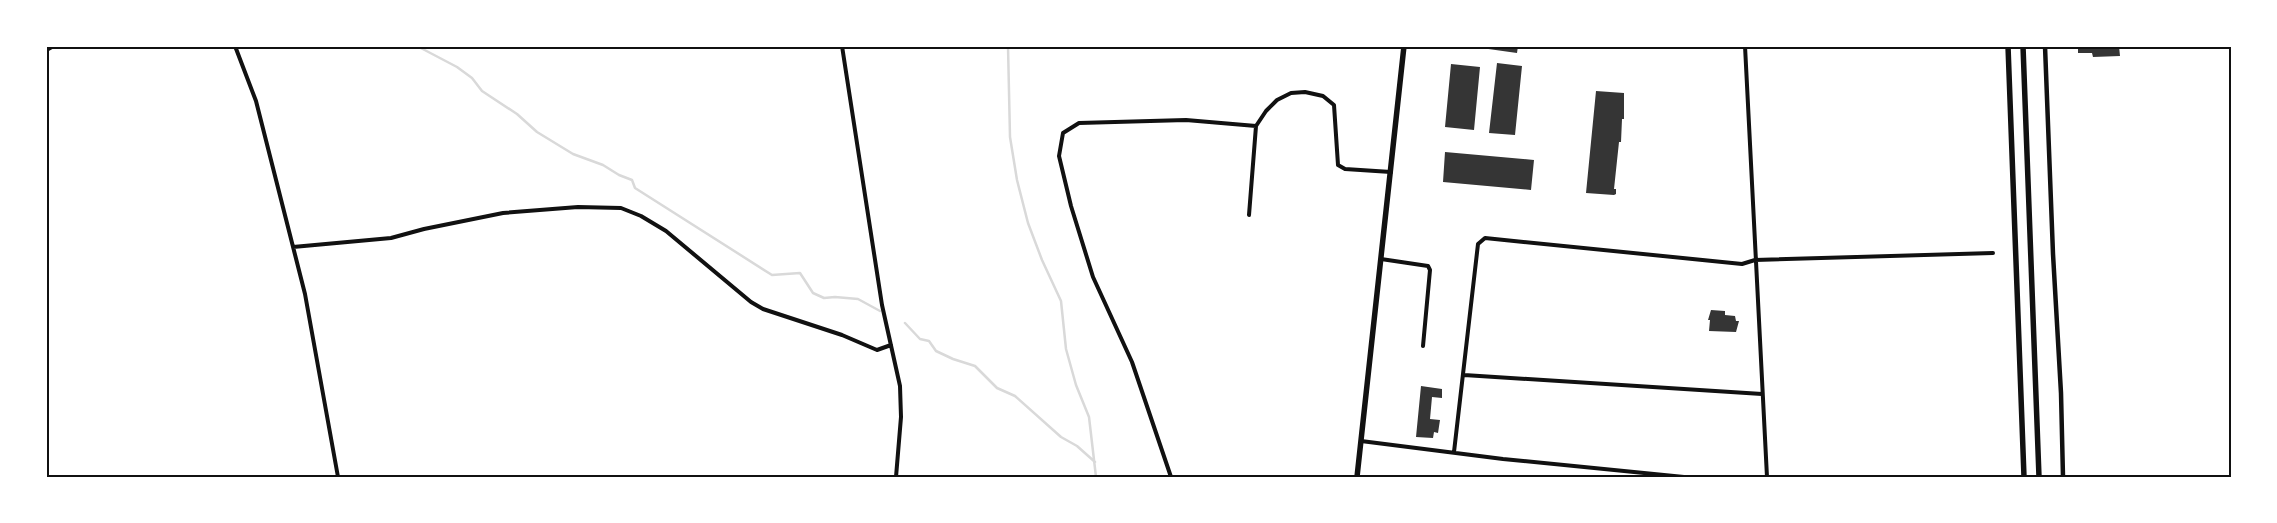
<svg xmlns="http://www.w3.org/2000/svg" width="2277" height="523" viewBox="0 0 2277 523" font-family="Barlow,sans-serif">
	<rect width="100%" height="100%" fill="#fff"/>
	<g fill="none" stroke-linecap="round" stroke-linejoin="round">
		<path stroke="#d9d9d9" stroke-width="2.5" d="M 417,46 L 457,67 L 472,78 L 482,91 L 517,114 L 537,132 L 573,154 L 603,165 L 619,175 L 632,180 L 635,188 L 772,275 L 800,273 L 813,293 L 824,298 L 835,297 L 858,299 L 880,311
			M 1008,46 L 1010,137 L 1017,180 L 1028,223 L 1042,260 L 1061,301 L 1066,349 L 1076,385 L 1089,417 L 1096,477
			M 905,323 L 920,339 L 929,341 L 936,351 L 953,359 L 975,366 L 997,388 L 1015,396 L 1061,437 L 1077,446 L 1095,462"/>
	</g>
	<path fill="#353535" d="M 1467,46 L 1518,46 L 1517,53 Z
		M 2078,46 L 2119,46 L 2120,56 L 2093,57 L 2092,53 L 2078,53 Z
		M 1497,63 L 1522,66 L 1515,135 L 1489,133 Z
		M 1451,64 L 1480,67 L 1474,130 L 1445,127 Z
		M 1596,91 L 1624,93 L 1624,119 L 1622,119 L 1621,142 L 1619,142 L 1614,189 L 1616,189 L 1616,194 L 1614,195 L 1586,193 Z
		M 1445,152 L 1534,160 L 1531,190 L 1443,182 Z
		M 1711,310 L 1725,311 L 1725,315 L 1735,316 L 1736,321 L 1739,321 L 1736,332 L 1709,331 L 1710,320 L 1708,320 Z
		M 1421,386 L 1442,389 L 1442,398 L 1432,397 L 1430,419 L 1440,420 L 1438,433 L 1434,432 L 1433,438 L 1416,437 Z"/>
	<g fill="none" stroke-linecap="round" stroke-linejoin="round">
		<path stroke="#111" stroke-width="4" d="M 235,46 L 256,101 L 305,294 L 338,477
			M 842,46 L 882,305 L 900,386 L 901,417 L 896,477
			M 1745,46 L 1767,477
			M 1249,215 L 1256,126 L 1266,111 L 1277,100 L 1291,93 L 1305,92 L 1323,96 L 1334,105 L 1338,165 L 1345,169 L 1391,172
			M 293,247 L 391,238 L 424,229 L 503,213 L 578,207 L 621,208 L 641,216 L 666,231 L 751,302 L 763,309 L 842,335 L 877,350 L 891,345
			M 1381,259 L 1428,266 L 1430,270 L 1423,346
			M 1464,375 L 1762,394
			M 1361,441 L 1503,459 L 1684,477
			M 1454,452 L 1478,244 L 1485,238 L 1742,264 L 1755,260 L 1993,253
			M 1171,477 L 1132,362 L 1093,277 L 1071,206 L 1059,156 L 1063,133 L 1079,123 L 1186,120 L 1256,126"/>
		<path stroke="#111" stroke-width="4.5" d="M 2045,46 L 2053,254 L 2061,393 L 2063,477
			M 46,50 L 53,46"/>
		<path stroke="#111" stroke-width="5.5" d="M 1357,477 L 1404,46"/>
		<path stroke="#111" stroke-width="5.5" d="M 2008,46 L 2024,477
			M 2023,46 L 2039,477"/>
	</g>
	<rect width="2277" height="523" fill="none" stroke="#ffffff" stroke-width="95"/>
	<rect x="48" y="48" width="2182" height="428" fill="none" stroke="#111" stroke-width="2"/>
</svg>
